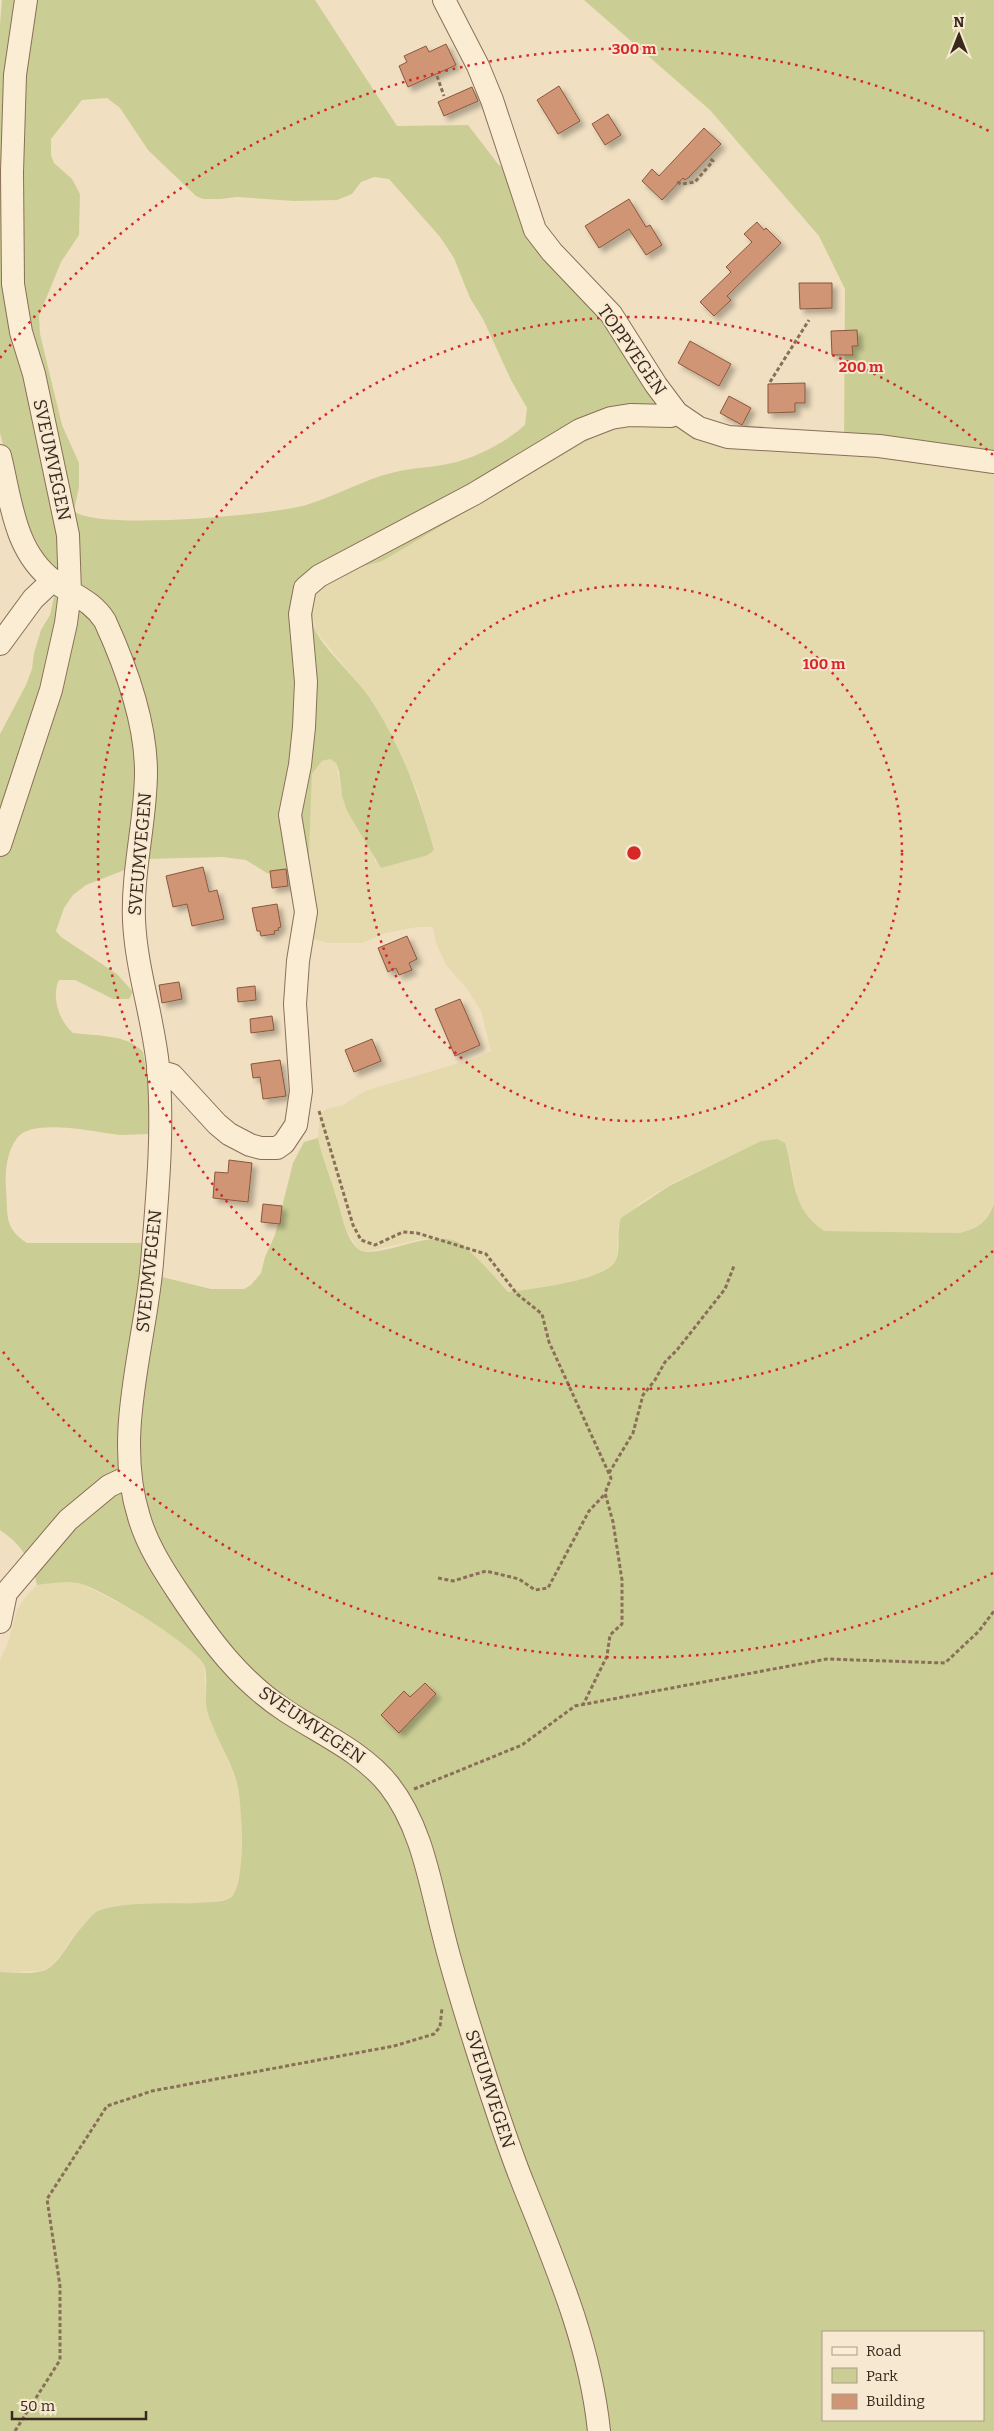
<svg xmlns="http://www.w3.org/2000/svg" width="994" height="2431" viewBox="0 0 994 2431" font-family="Bitter,serif">
	<defs>
		<filter id="shadow"><feDropShadow dx="4.5" dy="4.5" stdDeviation="2.5" flood-color="#0004"/></filter>
	</defs>
	<rect width="100%" height="100%" fill="#f0dfc1"/>
	<path fill="#e5d9ae" d="M 677,420 L 994,466 L 994,1204 L 983,1223 L 976,1229 L 960,1233 L 824,1231 L 810,1222 L 798,1200 L 790,1159 L 761,1141 L 669,1185 L 640,1203 L 618,1226 L 617,1259 L 612,1265 L 598,1274 L 558,1286 L 508,1292 L 480,1262 L 455,1240 L 422,1239 L 365,1252 L 358,1249 L 345,1228 L 336,1195 L 321,1156 L 318,1138 L 320,1114 L 327,1109 L 343,1105 L 365,1091 L 476,1058 L 491,1051 L 481,1011 L 468,990 L 446,965 L 436,943 L 433,927 L 417,927 L 385,933 L 362,943 L 329,943 L 313,939 L 309,932 L 308,880 L 312,774 L 322,761 L 330,759 L 336,763 L 342,796 L 373,853 L 375,862 L 434,850 L 418,793 L 390,732 L 368,696 L 316,631 L 313,615 L 316,591 L 343,572 L 426,536 L 599,434 L 622,424 Z
		M 55,1582 L 80,1583 L 132,1610 L 182,1641 L 195,1652 L 204,1666 L 207,1708 L 238,1786 L 241,1810 L 241,1868 L 235,1892 L 229,1898 L 213,1902 L 121,1907 L 97,1912 L 73,1936 L 60,1956 L 48,1968 L 40,1971 L 0,1972 L 0,1660 L 8,1643 L 17,1610 L 26,1596 L 37,1585 Z"/>
	<path fill="#cbce94" fill-rule="evenodd" d="M 2,0 L 315,0 L 397,126 L 468,125 L 498,164 L 511,175 L 553,245 L 676,408 L 599,434 L 382,561 L 343,572 L 316,591 C 314,603 310,620 316,632 C 327,652 355,677 369,697 C 401,745 419,795 434,850 L 428,855 L 381,868 L 347,811 L 342,796 L 339,771 L 336,763 L 330,759 L 322,761 L 312,774 L 308,880 L 283,877 L 267,873 L 246,860 L 222,857 L 146,859 L 140,864 L 86,885 L 73,895 L 64,908 L 56,931 L 61,937 L 117,974 L 133,992 L 129,999 L 113,999 L 75,980 L 59,980 C 51,997 59,1021 73,1033 C 95,1036 128,1034 143,1052 C 147,1078 155,1108 148,1134 C 139,1134 130,1135 121,1135 C 98,1133 33,1117 17,1138 C 6,1153 5,1173 6,1190 C 8,1216 4,1228 27,1243 L 145,1243 L 155,1272 L 162,1277 L 211,1289 L 244,1289 L 251,1285 L 261,1273 L 265,1257 L 275,1235 L 293,1163 L 304,1142 L 318,1138 C 322,1158 330,1176 336,1196 C 342,1213 344,1235 357,1248 C 360,1251 364,1252 368,1252 C 397,1251 422,1234 453,1240 C 466,1243 498,1281 508,1292 C 531,1289 606,1281 616,1260 C 621,1250 616,1230 621,1218 L 669,1186 L 761,1141 L 777,1139 L 785,1143 C 796,1178 790,1208 824,1231 L 960,1233 C 979,1228 986,1223 994,1204 L 994,2431 L 0,2431 L 0,1972 C 14,1972 37,1976 49,1968 C 63,1958 70,1939 82,1927 C 87,1922 92,1914 98,1911 C 125,1901 167,1904 196,1903 C 206,1902 221,1903 230,1898 C 247,1887 242,1802 237,1783 C 230,1758 214,1735 207,1710 C 204,1696 209,1677 204,1665 C 195,1645 99,1587 78,1583 C 64,1581 50,1583 37,1585 C 33,1562 20,1543 0,1530 L 0,734 L 26,685 L 32,669 L 34,653 L 41,630 L 50,615 L 57,583 L 56,567 L 44,555 L 20,511 L 0,433 L 0,24 ZM 107,98 L 120,108 L 148,150 L 196,196 L 203,199 L 220,199 L 237,197 L 294,201 L 337,200 L 352,194 L 361,182 L 374,177 L 389,179 L 440,237 L 454,258 L 470,298 L 483,319 L 511,380 L 527,408 L 525,425 C 506,442 477,457 452,463 C 433,468 414,467 395,472 C 365,479 336,496 306,505 C 273,515 96,531 74,511 L 79,487 L 79,463 L 62,425 L 40,334 L 39,316 L 61,262 L 79,235 L 80,194 L 72,179 L 54,163 L 51,155 L 51,139 L 82,100 ZM 823,2332 L 983,2332 L 983,2420 L 823,2420 Z
		M 584,0 L 994,0 L 994,466 L 844,447 L 845,289 L 819,236 L 710,110 Z"/>
	<path fill="#cf9575" stroke="#8a573d" filter="url(#shadow)" d="M 446,44 L 456,65 L 408,87 L 399,66 L 407,62 L 404,56 L 426,46 L 429,52 Z
		M 559,86 L 580,121 L 558,134 L 537,100 Z
		M 472,87 L 478,101 L 444,116 L 438,102 Z
		M 608,114 L 621,135 L 605,145 L 592,124 Z
		M 704,128 L 721,144 L 689,177 L 685,180 L 683,178 L 662,200 L 642,181 L 652,169 L 659,176 Z
		M 629,199 L 646,227 L 650,225 L 662,245 L 646,255 L 629,229 L 599,248 L 585,226 Z
		M 757,222 L 764,230 L 766,228 L 781,243 L 727,296 L 731,300 L 714,316 L 700,302 L 731,272 L 726,267 L 752,242 L 744,234 Z
		M 799,283 L 832,283 L 832,308 L 800,309 Z
		M 857,330 L 858,346 L 852,346 L 853,355 L 832,355 L 831,331 Z
		M 690,341 L 731,364 L 719,386 L 678,363 Z
		M 805,383 L 805,403 L 795,403 L 795,412 L 768,413 L 768,384 Z
		M 729,396 L 751,408 L 742,425 L 720,413 Z
		M 203,867 L 209,892 L 217,890 L 224,919 L 192,926 L 187,904 L 173,907 L 166,876 Z
		M 286,869 L 288,886 L 272,888 L 270,871 Z
		M 277,904 L 281,927 L 278,928 L 279,930 L 274,931 L 275,934 L 261,936 L 260,931 L 257,931 L 252,908 Z
		M 407,936 L 417,959 L 409,963 L 412,970 L 399,975 L 396,968 L 388,972 L 378,948 Z
		M 179,982 L 182,999 L 162,1003 L 159,985 Z
		M 255,986 L 256,1000 L 238,1002 L 237,988 Z
		M 460,999 L 480,1045 L 455,1056 L 435,1009 Z
		M 272,1016 L 274,1030 L 251,1033 L 250,1019 Z
		M 372,1039 L 381,1061 L 354,1072 L 345,1050 Z
		M 280,1060 L 286,1096 L 263,1099 L 260,1077 L 253,1078 L 251,1064 Z
		M 229,1160 L 252,1163 L 248,1202 L 213,1198 L 215,1172 L 228,1173 Z
		M 263,1204 L 282,1206 L 280,1224 L 261,1222 Z
		M 425,1683 L 436,1694 L 399,1733 L 381,1715 L 404,1691 L 410,1697 Z"/>
	<g fill="none" stroke-linecap="round" stroke-linejoin="round">
		<defs>
			<path id="minor" d="M 444,0 L 478,66 L 492,100 L 535,230 L 552,252 L 611,314 L 656,385 L 677,413 L 699,428 L 728,437 L 879,446 L 994,462
				M 0,456 C 11,500 14,552 54,581 C 72,595 92,600 105,621 C 126,667 146,721 146,772 C 146,821 132,869 134,920 C 136,969 153,1016 158,1066 C 164,1131 157,1198 152,1263 C 145,1346 113,1435 139,1517 C 147,1545 164,1571 180,1595 C 210,1640 240,1681 286,1711 C 321,1734 363,1752 389,1785 C 422,1827 430,1883 443,1933 C 453,1974 466,2015 479,2056 C 493,2100 507,2144 524,2186 C 556,2266 590,2344 599,2431
				M 0,644 L 33,599 L 52,581
				M 0,845 L 51,690 L 66,623 L 70,592 L 68,535 L 34,374 L 21,332 L 13,284 L 12,172 L 15,75 L 26,0
				M 158,1071 L 172,1075 L 217,1124 L 229,1134 L 250,1145 L 261,1148 L 277,1148 L 284,1143 L 296,1125 L 301,1091 L 295,1004 L 298,961 L 306,912 L 290,815 L 300,765 L 304,727 L 306,682 L 300,614 L 305,588 L 319,576 L 474,494 L 580,430 L 611,418 L 630,415 L 671,416 L 677,413
				M 0,1622 L 6,1593 L 68,1520 L 109,1486 L 130,1476"/>
		</defs>
		<use href="#minor" stroke="#8a6f58" stroke-width="24"/>
		<path stroke="#8a6f58" stroke-width="3" stroke-dasharray="4 2.5" stroke-linecap="butt" d="M 437,76 L 444,96
			M 677,182 L 681,184 L 695,182 L 713,161 L 709,158
			M 770,382 L 809,320
			M 319,1111 L 353,1225 L 361,1240 L 375,1245 L 403,1232 L 417,1233 L 486,1254 L 517,1294 L 542,1314 L 549,1342 L 611,1478 L 605,1493 L 613,1522 L 622,1580 L 622,1624 L 610,1635 L 607,1656 L 583,1705
			M 609,1473 L 633,1433 L 643,1395 L 655,1380 L 665,1362 L 677,1350 L 725,1289 L 734,1266
			M 438,1578 L 453,1581 L 486,1571 L 519,1579 L 535,1590 L 548,1588 L 589,1511 L 605,1494
			M 414,1789 L 522,1745 L 575,1706 L 827,1659 L 945,1663 L 979,1631 L 994,1611
			M 15,2431 L 60,2360 L 60,2286 L 47,2199 L 107,2106 L 152,2091 L 394,2046 L 434,2034 L 440,2027 L 442,2008"/>
		<use href="#minor" stroke="#faedd4" stroke-width="22"/>
	</g>
	<g fill="none" stroke="#d62828" stroke-width="2.5" stroke-dasharray="2.5 5">
		<circle cx="634" cy="853" r="268"/>
		<path d="M993 1251A536 536 0 1 1 993 455"/>
		<path d="M993 1573A804 804 0 0 1 0 1348M0 358A804 804 0 0 1 993 133"/>
	</g>
	<g text-anchor="middle" stroke-width="4" stroke-linejoin="round" paint-order="stroke">
		<g font-size="18" fill="#39291d" stroke="#f7e9d1">
			<text transform="translate(632 350) rotate(55)" y="6">TOPPVEGEN</text>
			<text transform="translate(52 460) rotate(78)" y="6">SVEUMVEGEN</text>
			<text transform="translate(140 854) rotate(-85)" y="6">SVEUMVEGEN</text>
			<text transform="translate(149 1271) rotate(-84)" y="6">SVEUMVEGEN</text>
			<text transform="translate(312 1725) rotate(34)" y="6">SVEUMVEGEN</text>
			<text transform="translate(490 2089) rotate(72)" y="6">SVEUMVEGEN</text>
		</g>
	</g>
	<circle cx="634" cy="853" r="8" fill="#d62828" stroke="#f7e9d1" stroke-width="2.5"/>
	<g font-size="15" text-anchor="middle" font-weight="bold" fill="#d62828" stroke="#f7e9d1" stroke-width="4" stroke-linejoin="round" paint-order="stroke">
		<text x="634" y="54">300 m</text>
		<text x="861" y="372">200 m</text>
		<text x="824" y="669">100 m</text>
	</g>
	<rect x="822" y="2331" width="162" height="90" fill="#f7e9d1" stroke="#ab9c89"/>
	<rect x="832" y="2347" width="25" height="8" fill="#faedd4" stroke="#ab9c89"/>
	<text x="866" y="2356" font-size="15" fill="#39291d">Road</text>
	<rect x="832" y="2368" width="25" height="15" fill="#cbce94" stroke="#ab9c89"/>
	<text x="866" y="2381" font-size="15" fill="#39291d">Park</text>
	<rect x="832" y="2394" width="25" height="15" fill="#cf9575" stroke="#ab9c89"/>
	<text x="866" y="2406" font-size="15" fill="#39291d">Building</text>
	<g transform="translate(959 35)" stroke="#f7e9d1" stroke-width="4" paint-order="stroke">
	<path d="M0-4L9 19L0 12L-9 19Z" fill="#39291d"/>
	<text y="-8" font-size="14" font-weight="bold" text-anchor="middle" fill="#39291d">N</text>
	</g>
	<path d="M12 2411v8h134v-8" fill="none" stroke="#39291d" stroke-width="2.5"/>
	<text x="20" y="2411" font-size="15" fill="#39291d" stroke="#f7e9d1" stroke-width="4" paint-order="stroke">50 m</text>
</svg>
